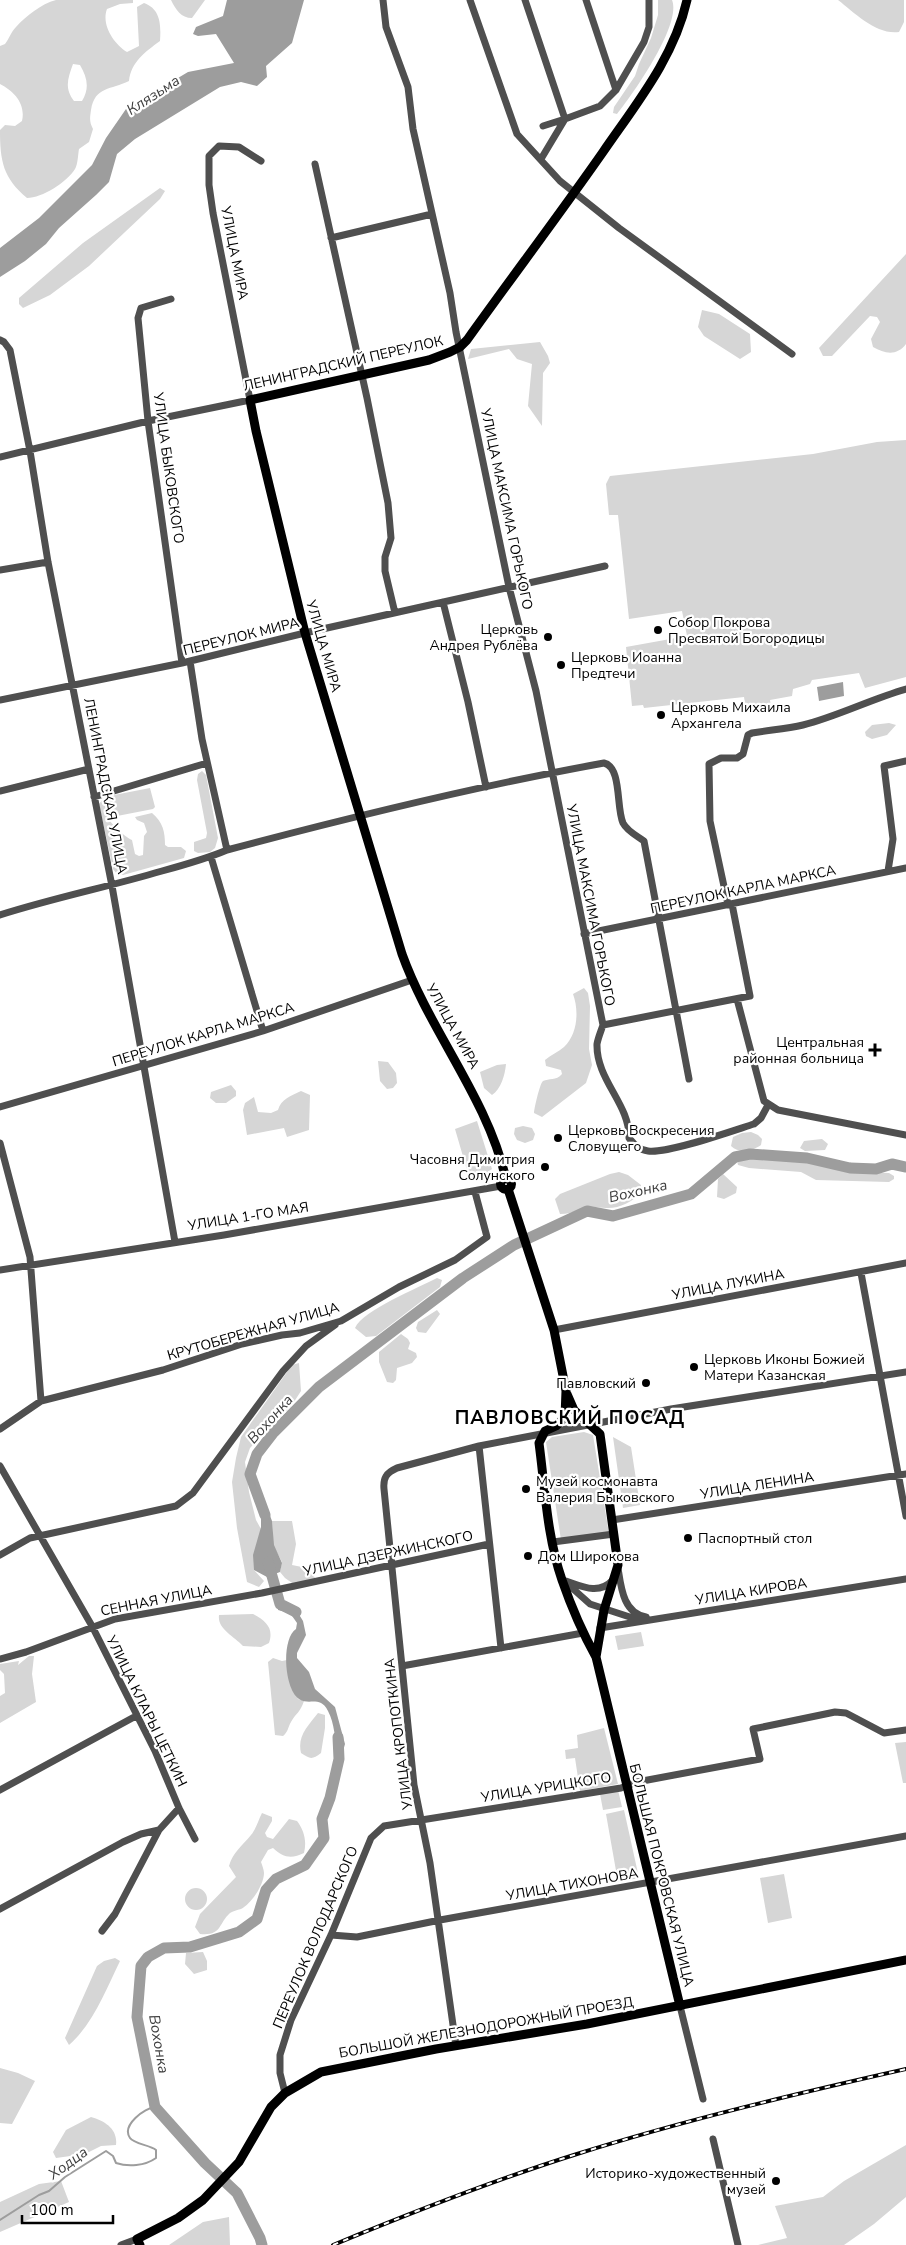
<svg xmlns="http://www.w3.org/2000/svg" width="906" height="2245" viewBox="0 0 906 2245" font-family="'Nunito Sans',sans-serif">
	<rect width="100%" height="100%" fill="#fff"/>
	<path fill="#d6d6d6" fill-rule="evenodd" d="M 56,0 L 133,0 L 133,3 L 120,4 L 107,9 C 101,25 114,44 127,52 L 139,46 L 137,7 L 144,3 C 161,9 161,26 160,41 C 145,52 131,62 129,81 C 111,90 95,86 91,110 C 90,118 89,121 93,129 L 89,142 L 79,149 C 78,154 78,164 75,169 C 67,182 42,198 27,198 C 3,178 0,161 0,130 L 5,125 L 15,126 L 22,121 C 26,104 14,91 0,84 L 0,46 L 5,44 C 9,39 11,32 16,27 C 26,16 41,4 56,0 ZM 73,64 L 80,65 C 87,77 90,88 82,101 L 74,101 C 64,88 68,78 73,64 Z
		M 171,0 L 205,0 L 192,18 C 181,18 176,10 171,0 Z
		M 658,0 L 672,0 C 682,24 633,94 617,114 L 613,113 L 614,107 L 635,76 L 639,64 L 651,38 L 658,15 Z
		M 838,0 L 904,0 L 904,22 L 899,32 C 876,35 855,13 838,0 Z
		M 160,188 L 165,191 L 160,199 L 89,266 L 50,295 L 23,308 L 19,304 L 19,298 L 83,243 Z
		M 906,254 L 906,344 C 897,356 885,354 873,347 L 871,339 L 880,322 L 877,317 L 870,316 L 832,356 L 823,356 L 819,348 Z
		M 702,310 L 719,314 L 750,334 L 751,352 L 740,359 L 704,336 L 698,327 Z
		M 540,342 L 548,356 L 550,363 L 543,373 L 542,426 L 528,406 L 532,364 L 517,359 L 509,349 L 468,359 L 471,349 Z
		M 906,440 L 906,677 L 865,688 L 859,673 L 812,680 L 810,684 L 793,689 L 792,696 L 770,700 L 771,707 L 746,710 L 744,697 L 644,708 L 643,705 L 632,706 L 626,647 L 687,636 L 682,611 L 629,619 L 618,515 L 609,515 L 606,484 L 610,476 L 813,454 L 877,442 Z
		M 889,723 L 896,725 L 887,735 L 872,739 L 866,736 L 865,732 L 872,725 Z
		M 202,771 L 206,775 L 218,838 L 215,848 L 210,852 L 198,853 L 194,851 L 194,842 L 206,838 L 207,833 L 197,780 L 198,774 Z
		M 150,788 L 155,807 L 153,809 L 112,817 L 110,816 L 107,798 L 109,796 Z
		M 103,799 C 107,804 105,809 107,815 C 110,824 124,836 132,840 L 135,854 L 139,856 L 143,855 L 144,836 L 147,832 L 144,823 L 137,820 L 135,817 L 152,813 C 163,822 165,832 165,845 L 168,847 L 181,847 L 186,851 L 184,858 L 123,875 L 117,874 L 113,869 L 99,804 Z
		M 584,988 L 588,993 L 590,1006 L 589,1049 L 592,1065 L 586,1083 L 542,1117 L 534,1113 C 534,1109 540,1083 543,1081 C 549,1078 556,1081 562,1074 L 561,1070 L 546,1066 L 545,1060 C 551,1055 558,1052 564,1047 C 578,1034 579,1010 573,994 Z
		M 378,1061 L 388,1062 L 396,1073 L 397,1083 L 393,1088 L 387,1089 L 380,1081 Z
		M 506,1064 C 505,1075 501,1089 492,1095 L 484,1088 L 480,1072 L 497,1065 Z
		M 231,1085 L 236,1091 L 236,1096 L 226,1103 L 216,1103 L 210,1098 L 211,1092 Z
		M 301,1091 L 310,1095 L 309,1130 L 287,1137 L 284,1128 L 247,1135 L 243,1110 L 245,1103 L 254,1097 L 258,1112 L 271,1113 L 278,1110 C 281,1099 291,1096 301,1091 Z
		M 477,1121 L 492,1169 L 480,1178 L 466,1181 L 469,1177 L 455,1129 Z
		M 523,1126 L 532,1128 L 535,1134 L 533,1140 L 525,1143 L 517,1140 L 514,1134 L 515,1128 Z
		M 751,1132 L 758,1135 L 762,1139 L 761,1145 C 753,1151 739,1154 731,1146 L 733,1137 L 742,1133 Z
		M 822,1139 L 828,1144 L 825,1150 L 805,1151 L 800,1148 L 804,1141 Z
		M 750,1157 L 800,1160 L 855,1172 L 889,1173 L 894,1176 L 894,1179 L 889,1182 L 816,1180 L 801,1172 L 749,1168 L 738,1165 L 737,1161 Z
		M 619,1172 L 628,1175 L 641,1185 L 641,1193 C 632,1202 618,1209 606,1208 C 600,1208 595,1206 590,1207 C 579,1208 575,1214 560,1214 L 555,1199 L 560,1194 L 610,1174 Z
		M 723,1174 L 737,1187 L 736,1193 L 724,1199 L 717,1197 L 718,1179 Z
		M 437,1278 L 442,1280 L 440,1287 L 376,1336 L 366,1337 L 355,1328 C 363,1310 418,1288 437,1278 Z
		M 437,1310 L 440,1314 L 426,1333 L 418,1332 L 416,1328 L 418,1322 Z
		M 401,1334 L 408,1339 L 410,1343 L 408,1349 L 416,1353 L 417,1357 L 412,1363 L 397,1368 L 396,1380 L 393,1383 L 387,1382 L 379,1362 L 379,1352 Z
		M 299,1363 L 301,1391 L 292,1405 L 250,1448 L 245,1462 L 249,1492 L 256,1520 L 261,1529 L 254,1570 L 264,1581 L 259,1587 L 247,1582 L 237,1528 L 232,1482 L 236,1458 L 241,1437 L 292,1365 Z
		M 584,1432 L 593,1435 L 609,1534 L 561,1540 L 546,1442 L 552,1437 Z
		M 613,1437 L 631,1447 L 640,1505 L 623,1508 Z
		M 272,1521 L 292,1521 L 296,1544 L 292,1565 L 307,1568 L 316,1579 L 295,1585 L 285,1578 L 280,1572 L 282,1562 L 273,1545 Z
		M 253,1614 C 266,1621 274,1628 269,1643 L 261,1647 L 243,1646 C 234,1636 217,1629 219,1615 Z
		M 641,1632 L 644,1646 L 618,1650 L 615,1636 Z
		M 29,1656 L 34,1656 L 32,1674 L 36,1702 L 0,1723 L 0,1696 L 5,1693 L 4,1674 L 0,1670 L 0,1664 L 19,1661 L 18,1665 Z
		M 273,1658 L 282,1661 L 287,1660 L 288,1675 L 298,1699 L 304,1701 C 300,1713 296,1713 291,1722 C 288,1727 288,1732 283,1736 L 275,1735 L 268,1662 Z
		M 318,1713 L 325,1715 L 325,1728 L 321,1753 C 312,1760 310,1759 301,1753 C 297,1736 308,1726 318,1713 Z
		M 604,1728 L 618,1784 L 580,1791 L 575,1758 L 566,1759 L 565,1750 L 578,1748 L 577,1735 Z
		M 906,1742 L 906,1783 L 903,1783 L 895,1743 Z
		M 618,1790 L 622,1807 L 603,1810 L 600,1794 Z
		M 624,1810 L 639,1878 L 618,1882 L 606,1814 Z
		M 262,1813 L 272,1817 L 272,1821 L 265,1833 L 267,1837 L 273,1839 L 289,1819 L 297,1821 C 304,1830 307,1841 304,1853 C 292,1859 283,1858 273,1848 L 268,1850 L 261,1862 C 262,1865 264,1870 264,1873 C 264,1885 251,1904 241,1909 C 237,1910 233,1911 230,1913 C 218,1924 222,1936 200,1934 L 195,1927 L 200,1914 L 236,1877 L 229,1866 C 233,1852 242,1846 251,1835 C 256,1829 258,1821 262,1813 Z
		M 784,1874 L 792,1918 L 768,1923 L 760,1878 Z
		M185 1899a11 11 0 1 1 22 0a11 11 0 1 1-22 0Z
		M 203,1952 L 207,1961 L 207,1970 L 194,1974 L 185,1964 L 186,1953 Z
		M 115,1958 L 120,1961 C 106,1990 93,2024 69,2045 L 65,2038 L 97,1966 L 104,1961 Z
		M 0,2068 L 18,2073 L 35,2081 L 12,2124 L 0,2123 Z
		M 91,2117 C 105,2121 118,2129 116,2145 L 101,2146 L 85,2154 L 56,2158 L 53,2152 L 66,2130 Z
		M 906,2145 L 906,2197 L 874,2224 L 844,2245 L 758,2245 L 787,2238 L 775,2206 L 823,2197 L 844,2181 Z
		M 61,2181 L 69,2202 L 0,2232 L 0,2202 L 39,2184 Z
		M 229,2217 L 230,2245 L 169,2245 L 203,2222 Z"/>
	<path fill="#9d9d9d" d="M 227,0 L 304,0 L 292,43 L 266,66 L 267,77 L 257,86 L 241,82 L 220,87 L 135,139 L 117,154 L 109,182 L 96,195 L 59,228 L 46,244 L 25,261 L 0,277 L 0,248 L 39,218 L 92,165 L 106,138 L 126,109 L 188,72 L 234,63 L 216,34 L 198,36 L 193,34 L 196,27 L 223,16 Z
		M 843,682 L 844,696 L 819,701 L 817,687 Z
		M 261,1501 L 265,1502 L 272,1521 L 274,1545 L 282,1563 L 280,1572 L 267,1577 L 254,1570 L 253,1555 L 261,1527 Z
		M 282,1605 L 295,1608 L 303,1621 L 306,1635 L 297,1653 L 297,1658 L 309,1672 L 315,1689 L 335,1707 L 345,1744 L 343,1751 L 339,1752 C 334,1739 335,1724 328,1711 C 320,1695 309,1706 299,1699 C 284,1689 281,1639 296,1629 L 297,1623 L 290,1613 L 278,1610 L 278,1607 Z"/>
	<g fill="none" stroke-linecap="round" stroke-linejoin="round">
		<path stroke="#9d9d9d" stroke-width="2" d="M 0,2220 L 39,2195 L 49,2191 L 65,2177 L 106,2151 L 113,2156 L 116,2163 C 128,2167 145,2166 156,2158 L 156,2150 C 150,2145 134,2144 130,2138 C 121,2125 145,2108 155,2107"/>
		<path stroke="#9d9d9d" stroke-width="11" d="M 265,1515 L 250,1474 L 257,1454 L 274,1432 L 319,1387 L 463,1278 L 514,1245 L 587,1211 L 613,1216 L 691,1194 L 735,1157 L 750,1154 L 807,1158 L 850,1168 L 876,1169 L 892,1164 L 906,1167
			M 268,1562 L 280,1604 L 296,1612
			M 262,2245 L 260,2238 L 237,2193 L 205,2163 L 155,2107 L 137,2017 L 141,1966 L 148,1957 L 164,1948 L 190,1947 L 239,1932 L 257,1919 L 266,1890 L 276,1879 L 305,1865 L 324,1838 L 322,1819 L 330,1798 L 339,1759 L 338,1737"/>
		<path stroke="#4f4f4f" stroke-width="7" d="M 383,0 L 386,27 L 408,87 L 413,129 L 450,293 L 456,332 L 509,587 L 536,691 L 603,1025 C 601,1031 598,1038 597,1044 C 596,1080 630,1104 629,1138 C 634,1144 639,1150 648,1151 C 667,1154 732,1131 754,1124 L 761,1118 L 768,1105
			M 470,0 L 517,134 L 560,181 L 619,228 L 792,354
			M 525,0 L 565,119 L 543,126
			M 586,0 L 616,90
			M 541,159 L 565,119 L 600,106 L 616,90 L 644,42 L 649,27 L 649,0
			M 315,164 L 367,398 L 388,503 L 391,538 L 385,557 L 385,571 L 395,613
			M 331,238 L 432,214
			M 171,299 L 141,308 L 138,318 L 148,421 L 182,663
			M 0,340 L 4,342 L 10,350 L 30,451 L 48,562 L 112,886 L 175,1242
			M 0,457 L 148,421 L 250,400 L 213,213 L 209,185 L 209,156 L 219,146 L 239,147 L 261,161
			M 0,570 L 48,562
			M 443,602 L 468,702 L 486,787
			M 190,661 L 202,739 L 227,850
			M 0,700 L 182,663 L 309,632 L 605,566
			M 0,791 L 89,769
			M 94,797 L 207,763
			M 211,857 L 263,1031
			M 888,871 L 893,839 L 884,766 L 906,761
			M 728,905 L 710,821 L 709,764 L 721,758 L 737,758 L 743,754 L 748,735 L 752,733 C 769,730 786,729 803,725 C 838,716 871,699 906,689
			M 0,915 C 53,898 108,887 162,871 C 184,865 206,859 227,850 C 351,817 477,786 604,763 C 622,767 616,808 623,823 C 627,831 637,836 644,841 L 689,1079
			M 584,934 L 906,868
			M 737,999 L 764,1101 L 778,1110 L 906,1135
			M 603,1025 L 750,996 L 732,904
			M 0,1107 L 263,1031 L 412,980
			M 0,1143 L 30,1257 L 41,1401
			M 0,1270 L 224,1235 L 501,1186
			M 861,1273 L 906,1516
			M 554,1330 L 906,1263
			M 0,1429 L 41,1401 L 163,1370 L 242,1344 L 282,1335 L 300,1333 L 341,1321 L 399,1287 L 455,1260 L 487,1237 L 475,1192
			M 479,1446 L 501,1648
			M 0,1466 L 92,1626 L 155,1751 L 179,1808 L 195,1839
			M 612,1520 L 906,1474
			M 553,1542 L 614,1534
			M 0,1555 L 30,1538 L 176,1506 L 193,1493 L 283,1371 L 306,1346 L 335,1325
			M 618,1568 C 621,1587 623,1613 646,1617
			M 562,1579 L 590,1604 L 639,1620
			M 566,1581 C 583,1587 599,1595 613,1580
			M 600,1628 L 906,1579
			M 0,1659 L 26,1652 L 115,1619 L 262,1593 L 489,1544
			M 402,1666 L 583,1633
			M 0,1790 L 136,1716
			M 0,1909 L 123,1842 L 141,1834 L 159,1830 L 179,1808
			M 102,1931 L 115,1914 L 159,1830
			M 331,1935 L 357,1937 L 440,1920 L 906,1836
			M 680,2006 L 703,2099
			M 456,2046 L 430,1863 L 414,1785 L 384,1489 C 383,1478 386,1473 397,1468 L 479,1446 L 671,1409 L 906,1372
			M 285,2093 L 280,2073 L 280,2055 L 291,2020 L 331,1935 L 371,1838 L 384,1826 L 621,1788 L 637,1782 L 760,1759 L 753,1729 L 835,1712 L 846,1713 L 884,1733 L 906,1730
			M 713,2139 L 738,2245
			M 121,2245 L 137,2239"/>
		<path stroke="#000" stroke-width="9" d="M500.5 1184a5.5 5.5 0 1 1 11 0a5.5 5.5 0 1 1-11 0Z
			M 506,1179 C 487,1097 430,1032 402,954 L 305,633 L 256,431 L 250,400 L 429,360 L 450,352 L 460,347 L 467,340 C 512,277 559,215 603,152 C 636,104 674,58 687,0
			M 508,1189 L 554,1330 L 566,1391 L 565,1417 L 556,1426 L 545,1431 L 539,1443 C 545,1488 547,1537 562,1580 C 571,1606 582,1632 596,1657 L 680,2006
			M 567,1394 L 574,1410 L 600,1434 L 618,1565 L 604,1610 L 596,1657
			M 140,2245 L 137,2239 L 178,2218 L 203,2200 L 239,2162 L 271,2107 L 285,2093 L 321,2072 L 436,2049 L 587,2024 L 906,1960"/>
		<defs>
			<path id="rail" d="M 333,2245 C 413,2212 494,2180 577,2154 C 685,2120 795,2094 906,2069"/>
		</defs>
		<use href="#rail" stroke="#000" stroke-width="4"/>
		<use href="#rail" stroke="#fff" stroke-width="2" stroke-dasharray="5.5" stroke-linecap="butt"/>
	</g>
	<g fill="#000" stroke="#fff" stroke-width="2">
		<circle cx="658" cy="630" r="5"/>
		<circle cx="548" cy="637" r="5"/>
		<circle cx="561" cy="665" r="5"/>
		<circle cx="661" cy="715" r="5"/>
		<path d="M872.5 1042.5h5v5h5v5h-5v5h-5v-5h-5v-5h5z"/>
		<circle cx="558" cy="1138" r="5"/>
		<circle cx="545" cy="1167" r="5"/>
		<circle cx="694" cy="1367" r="5"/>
		<circle cx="646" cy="1383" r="5"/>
		<circle cx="526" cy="1489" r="5"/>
		<circle cx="688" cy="1538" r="5"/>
		<circle cx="528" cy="1556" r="5"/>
		<circle cx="776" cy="2181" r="5"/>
	</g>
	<g text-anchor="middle" stroke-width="4.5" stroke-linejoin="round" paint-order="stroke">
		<g font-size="14" fill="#000" stroke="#fff">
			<text transform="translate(235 253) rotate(79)" y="5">УЛИЦА МИРА</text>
			<text transform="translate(343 363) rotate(-13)" y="5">ЛЕНИНГРАДСКИЙ ПЕРЕУЛОК</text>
			<text transform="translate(169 468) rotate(82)" y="5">УЛИЦА БЫКОВСКОГО</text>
			<text transform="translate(507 509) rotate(78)" y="5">УЛИЦА МАКСИМА ГОРЬКОГО</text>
			<text transform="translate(241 636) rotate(-14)" y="5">ПЕРЕУЛОК МИРА</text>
			<text transform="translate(324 646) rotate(74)" y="5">УЛИЦА МИРА</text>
			<text transform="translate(106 786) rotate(79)" y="5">ЛЕНИНГРАДСКАЯ УЛИЦА</text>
			<text transform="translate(743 889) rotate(-12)" y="5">ПЕРЕУЛОК КАРЛА МАРКСА</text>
			<text transform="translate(591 905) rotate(79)" y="5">УЛИЦА МАКСИМА ГОРЬКОГО</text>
			<text transform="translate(453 1026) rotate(61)" y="5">УЛИЦА МИРА</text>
			<text transform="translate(203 1034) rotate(-17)" y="5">ПЕРЕУЛОК КАРЛА МАРКСА</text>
			<text transform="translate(248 1216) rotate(-9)" y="5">УЛИЦА 1-ГО МАЯ</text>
			<text transform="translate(728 1284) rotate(-11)" y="5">УЛИЦА ЛУКИНА</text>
			<text transform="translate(253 1331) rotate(-16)" y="5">КРУТОБЕРЕЖНАЯ УЛИЦА</text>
			<text transform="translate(757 1485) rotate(-9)" y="5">УЛИЦА ЛЕНИНА</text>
			<text transform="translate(388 1553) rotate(-12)" y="5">УЛИЦА ДЗЕРЖИНСКОГО</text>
			<text transform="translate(751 1591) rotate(-9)" y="5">УЛИЦА КИРОВА</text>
			<text transform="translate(156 1600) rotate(-11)" y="5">СЕННАЯ УЛИЦА</text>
			<text transform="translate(147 1711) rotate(64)" y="5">УЛИЦА КЛАРЫ ЦЕТКИН</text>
			<text transform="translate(398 1734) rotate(-97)" y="5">УЛИЦА КРОПОТКИНА</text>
			<text transform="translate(546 1787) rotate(-9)" y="5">УЛИЦА УРИЦКОГО</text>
			<text transform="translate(662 1875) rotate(76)" y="5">БОЛЬШАЯ ПОКРОВСКАЯ УЛИЦА</text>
			<text transform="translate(572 1884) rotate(-10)" y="5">УЛИЦА ТИХОНОВА</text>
			<text transform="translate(315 1937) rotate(-67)" y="5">ПЕРЕУЛОК ВОЛОДАРСКОГО</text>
			<text transform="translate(486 2027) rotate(-10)" y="5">БОЛЬШОЙ ЖЕЛЕЗНОДОРОЖНЫЙ ПРОЕЗД</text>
		</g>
		<g font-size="14" fill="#000" stroke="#fff" text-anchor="start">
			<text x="668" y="627">Собор Покрова<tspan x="668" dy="16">Пресвятой Богородицы</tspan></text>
			<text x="538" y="634" text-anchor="end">Церковь<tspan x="538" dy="16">Андрея Рублёва</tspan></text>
			<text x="571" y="662">Церковь Иоанна<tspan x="571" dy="16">Предтечи</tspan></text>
			<text x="671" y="712">Церковь Михаила<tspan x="671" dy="16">Архангела</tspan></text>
			<text x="864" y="1047" text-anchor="end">Центральная<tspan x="864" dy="16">районная больница</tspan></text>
			<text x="568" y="1135">Церковь Воскресения<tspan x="568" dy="16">Словущего</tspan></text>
			<text x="535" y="1164" text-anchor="end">Часовня Димитрия<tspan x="535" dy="16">Солунского</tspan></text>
			<text x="704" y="1364">Церковь Иконы Божией<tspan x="704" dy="16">Матери Казанская</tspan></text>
			<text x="636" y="1388" text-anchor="end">Павловский</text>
			<text x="536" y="1486">Музей космонавта<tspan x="536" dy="16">Валерия Быковского</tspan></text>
			<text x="698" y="1543">Паспортный стол</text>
			<text x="538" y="1561">Дом Широкова</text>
			<text x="766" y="2178" text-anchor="end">Историко-художественный<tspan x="766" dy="16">музей</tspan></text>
		</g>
		<g font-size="15" font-style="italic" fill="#3e3e3e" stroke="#fff">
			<text transform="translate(153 95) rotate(-33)" y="5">Клязьма</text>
			<text transform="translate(638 1191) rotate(-13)" y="5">Вохонка</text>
			<text transform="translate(270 1419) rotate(-48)" y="5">Вохонка</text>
			<text transform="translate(159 2044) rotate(80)" y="5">Вохонка</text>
			<text transform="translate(68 2163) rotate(-36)" y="5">Ходца</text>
		</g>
		<g font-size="19" font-weight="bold" letter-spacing="1" fill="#000" stroke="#fff">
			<text x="570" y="1424">ПАВЛОВСКИЙ ПОСАД</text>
		</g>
	</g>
	<path d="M22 2215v8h91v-8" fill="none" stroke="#000000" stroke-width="2.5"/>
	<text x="30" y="2215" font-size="15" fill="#000000" stroke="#ffffff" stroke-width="4" paint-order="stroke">100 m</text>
</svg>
